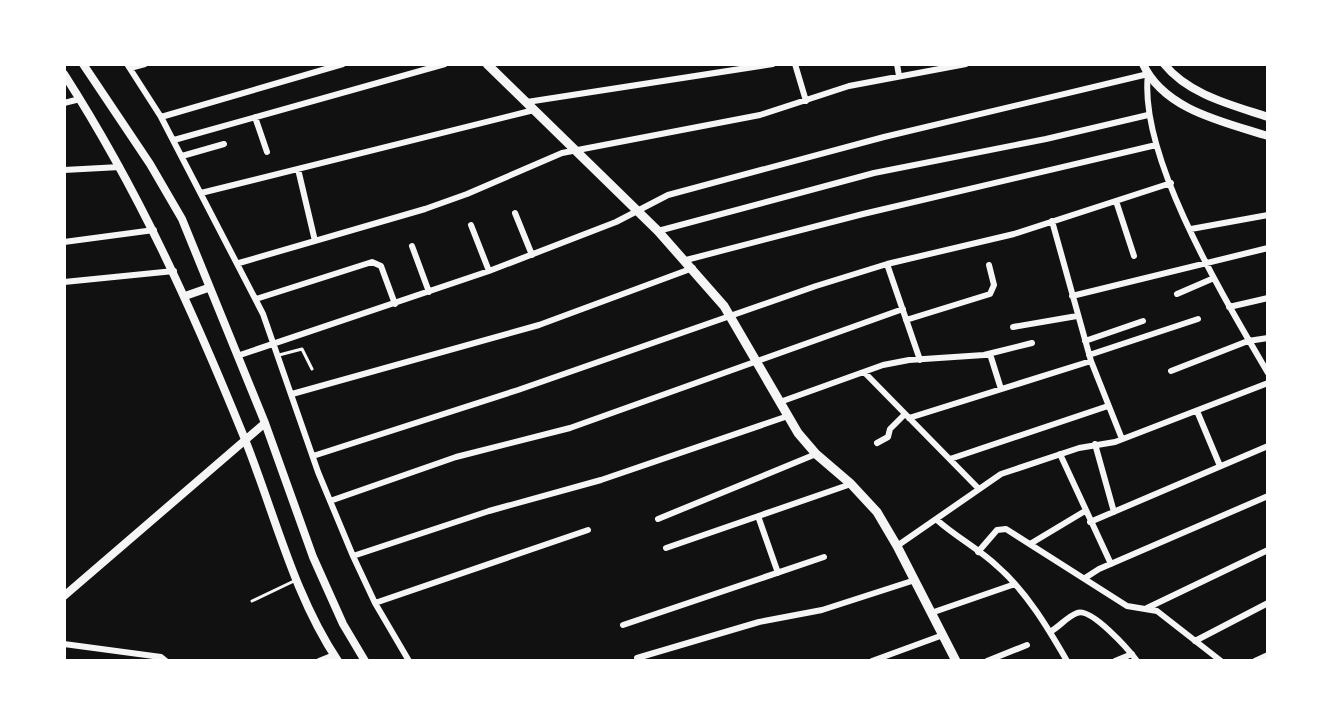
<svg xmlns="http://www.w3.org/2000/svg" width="1332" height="725" viewBox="0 0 1332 725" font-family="'PT Serif',serif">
	<rect width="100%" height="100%" fill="#111"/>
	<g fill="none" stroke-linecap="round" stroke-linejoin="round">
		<path stroke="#f5f5f5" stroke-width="3" d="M 279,355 L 302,349 L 312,369
			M 252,601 L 294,581"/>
		<path stroke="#f5f5f5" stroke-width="6" d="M 127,64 L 161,117 L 263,314 L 318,472 L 353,556 L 375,603 L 409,661
			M 795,64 L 806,101
			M 897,64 L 899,76
			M 130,68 L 145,64
			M 527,102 L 773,64
			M 64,103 L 80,99
			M 161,117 L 343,64
			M 255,117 L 267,152
			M 174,140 L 445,64
			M 182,156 L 224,144
			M 298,169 L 315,241
			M 64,170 L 120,167
			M 201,193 L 534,110
			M 1116,201 L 1134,256
			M 515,213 L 532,255
			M 1052,221 L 1091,361 L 1122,439
			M 471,225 L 489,271
			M 1191,229 L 1268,215
			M 658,231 L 874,173 L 1046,139 L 1148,115
			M 64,242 L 154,230
			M 412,246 L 429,292
			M 686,260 L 863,214 L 1156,145
			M 239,263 L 425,209 L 467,194 L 562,153 L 760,115 L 849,86 L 966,64
			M 887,264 L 920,360
			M 64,282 L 174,271
			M 1177,294 L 1214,278
			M 1072,296 L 1268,248
			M 256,299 L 372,262 L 381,266 L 395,304
			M 1229,307 L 1268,298
			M 906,320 L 990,294 L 994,285 L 989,265
			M 1013,327 L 1077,316
			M 1085,341 L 1143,321
			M 990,354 L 1001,389
			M 1089,355 L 1198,319
			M 237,356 L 489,271 L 616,222 L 668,195 L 884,137 L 1148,74 C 1138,157 1226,301 1268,373
			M 1171,371 L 1248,341 L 1268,338
			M 864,372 L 978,488
			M 292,394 L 539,325 L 693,268
			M 780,402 L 883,365 L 909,360 L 984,355 L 1032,343
			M 1197,411 L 1220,466
			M 909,418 L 1091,361
			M 877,443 L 888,437 L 890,429 L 905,414
			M 1095,444 L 1114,512
			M 1060,454 L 1111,564
			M 313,456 L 518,390 L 816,286 L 887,264 L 1014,234 L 1171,183
			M 950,459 L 1108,406
			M 330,501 L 456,457 L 570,428 L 903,309
			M 758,516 L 778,573
			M 658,519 L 816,454
			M 937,520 C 956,537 979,549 997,566 C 1026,591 1048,628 1067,661
			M 1090,522 L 1268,446
			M 1030,544 L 1085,511
			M 897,546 L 1001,474 L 1079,448 L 1115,442 L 1268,383
			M 666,548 L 851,484
			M 978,552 L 997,530 L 1006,529 L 1127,606 L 1157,611 L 1221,661
			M 353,556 L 489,511 L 601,480 L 788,416
			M 1085,578 L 1099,569 L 1268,496
			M 375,603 L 588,530
			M 1147,608 L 1268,550
			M 931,613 L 1015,584
			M 623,625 L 824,557
			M 1050,632 C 1059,627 1068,616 1077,613 C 1091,607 1129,650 1137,661
			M 1195,641 L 1268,603
			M 64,644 L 161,657 L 166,661
			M 637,658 L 759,622 L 822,610 L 915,580
			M 319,661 L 334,655
			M 872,661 L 943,635
			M 987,661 L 1027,645
			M 1115,661 L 1132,654
			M 1255,661 L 1268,655"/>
		<path stroke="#f5f5f5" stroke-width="8" d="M 83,64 L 150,164 L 182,219 L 265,423 L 313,557 L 343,624 L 365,661
			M 1143,64 C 1164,110 1224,122 1268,136
			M 1164,64 C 1189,95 1232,105 1268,117
			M 64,74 C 139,191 192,309 244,437 C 274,511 293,594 338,661
			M 185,296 L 208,288
			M 64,596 L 265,423"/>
		<path stroke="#f5f5f5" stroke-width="9" d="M 487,64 L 658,231 L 724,306 L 798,433 L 816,454 L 851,484 L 877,512 L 897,546 L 956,661"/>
	</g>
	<rect width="1332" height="725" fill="none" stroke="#ffffff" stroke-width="132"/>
</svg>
